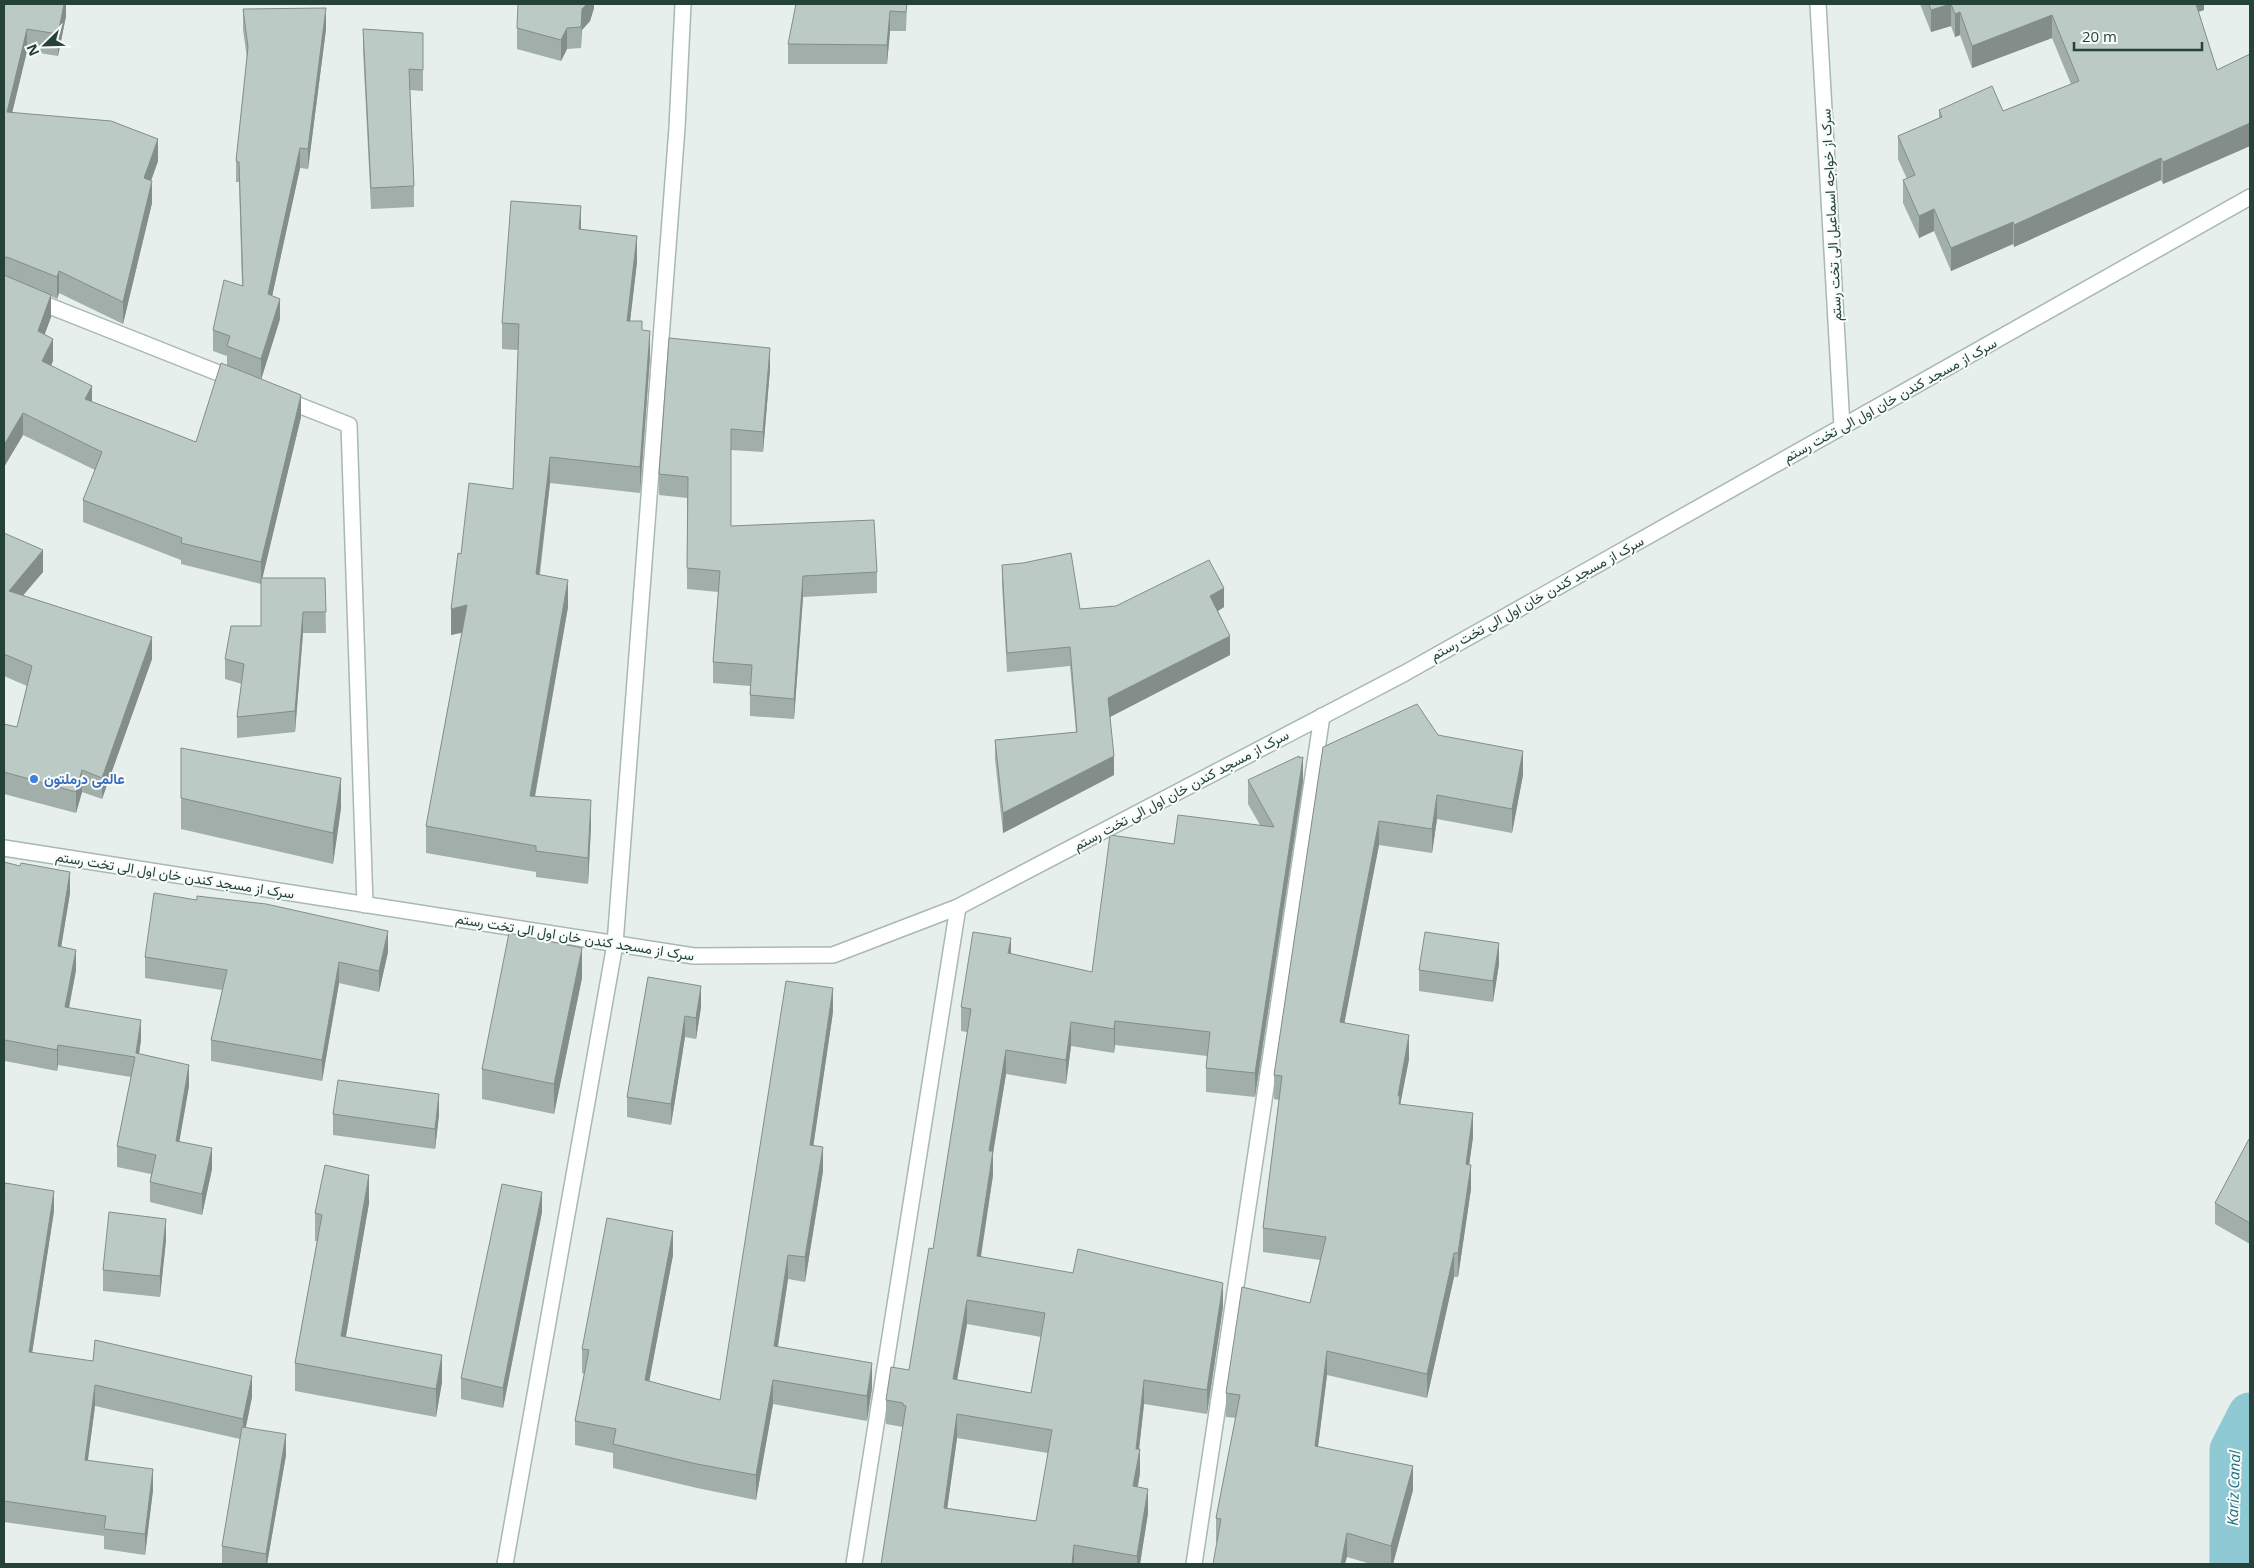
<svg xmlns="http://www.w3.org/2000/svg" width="2254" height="1568" viewBox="0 0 2254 1568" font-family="'Open Sans',Vazirmatn,sans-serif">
	<rect width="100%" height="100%" fill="#e6efeb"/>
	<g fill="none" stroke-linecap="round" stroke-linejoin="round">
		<path stroke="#8ec9d4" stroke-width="45" d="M 2232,1564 L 2232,1450 L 2250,1415"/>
		<defs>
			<path id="minor" d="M 4,288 L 236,380
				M 283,399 L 349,425 L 365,905
				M 505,1564 L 615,944 L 677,128 L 683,4
				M 854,1564 L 958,907
				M 1194,1564 L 1322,716"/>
			<path id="tertiary" d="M 1818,4 L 1842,427
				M 4,848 L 694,956 L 833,955 L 958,907 L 1405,673 L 2250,197"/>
		</defs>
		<use href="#minor" stroke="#a8b8b2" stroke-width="18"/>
		<use href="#tertiary" stroke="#a8b8b2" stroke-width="18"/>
		<use href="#minor" stroke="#fff" stroke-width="15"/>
		<use href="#tertiary" stroke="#fff" stroke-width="15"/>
	</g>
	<path fill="#a1aea9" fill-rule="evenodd" d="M 4,4 L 66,4 L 66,16 L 58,56 L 27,51 L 12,113 L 158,161 L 151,181 L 152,203 L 123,324 L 59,293 L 57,299 L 51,296 L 51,317 L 44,335 L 53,361 L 51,366 L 92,402 L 196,442 L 227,365 L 227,356 L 213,351 L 213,330 L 242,286 L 239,182 L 236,182 L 236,161 L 247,58 L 243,30 L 243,9 L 326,29 L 308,169 L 300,168 L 272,296 L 280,319 L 261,379 L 301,417 L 262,578 L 325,578 L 326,633 L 303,633 L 295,732 L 237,738 L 237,717 L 242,684 L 225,679 L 225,659 L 261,626 L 261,584 L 181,564 L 181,560 L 83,522 L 83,500 L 95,470 L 23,435 L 4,467 Z
		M 594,4 L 594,8 L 590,21 L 582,30 L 581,48 L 567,49 L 561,61 L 517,49 L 517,28 Z
		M 907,4 L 906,31 L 890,31 L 887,64 L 788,64 L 788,44 Z
		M 1920,4 L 2204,4 L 2204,10 L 2198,12 L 2217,70 L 2250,54 L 2250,146 L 2163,184 L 2161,180 L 2014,247 L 2013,244 L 1951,271 L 1934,231 L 1919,238 L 1903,203 L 1903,180 L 1907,179 L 1898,159 L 1898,136 L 1939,118 L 1939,110 L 2003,111 L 2071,84 L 2052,38 L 1972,68 L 1960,35 L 1955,37 L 1951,26 L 1931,32 Z
		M 363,29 L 423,33 L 423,91 L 410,90 L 414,186 L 414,207 L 371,209 L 363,50 Z
		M 581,229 L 637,262 L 630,321 L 642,330 L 650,357 L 640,493 L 550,483 L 540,574 L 568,607 L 535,797 L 591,826 L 588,884 L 536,877 L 536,872 L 426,853 L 426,826 L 462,633 L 451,635 L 461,554 L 513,489 L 518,350 L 502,349 L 502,323 Z
		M 770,369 L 763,452 L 731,450 L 731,526 L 877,572 L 877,593 L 803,597 L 794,719 L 750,716 L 750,686 L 713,683 L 713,662 L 718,592 L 687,589 L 687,498 L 659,495 L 659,474 Z
		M 4,533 L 43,572 L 23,595 L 152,659 L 102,799 L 82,792 L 76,813 L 4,794 L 4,724 L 17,727 L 27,686 L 4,676 Z
		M 1002,565 L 1080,609 L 1224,607 L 1218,611 L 1230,655 L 1110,717 L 1114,775 L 1003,833 L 995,759 L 995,740 L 1076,732 L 1070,666 L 1007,672 L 1002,585 Z
		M 1438,735 L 1523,775 L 1512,833 L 1437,819 L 1432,853 L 1379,845 L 1344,1023 L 1409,1059 L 1400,1104 L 1473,1137 L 1469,1165 L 1471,1189 L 1458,1277 L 1454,1277 L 1427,1398 L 1327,1375 L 1318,1447 L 1413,1490 L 1393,1564 L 1371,1564 L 1347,1557 L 1216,1542 L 1216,1518 L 1236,1418 L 1226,1417 L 1226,1393 L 1310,1303 L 1320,1260 L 1263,1252 L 1263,1228 L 1279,1100 L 1274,1099 L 1274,1075 L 1323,747 Z
		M 181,748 L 341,808 L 333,864 L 181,829 Z
		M 1248,780 L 1303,781 L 1255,1097 L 1206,1092 L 1206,1068 L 1207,1056 L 1115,1045 L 1114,1053 L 1071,1046 L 1066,1084 L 1006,1074 L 993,1153 L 993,1175 L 981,1257 L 1223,1307 L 1207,1414 L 1144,1404 L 1139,1449 L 1140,1473 L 1138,1487 L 1148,1513 L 1140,1564 L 881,1564 L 903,1427 L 886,1424 L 886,1400 L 909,1370 L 933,1249 L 967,1032 L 961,1031 L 961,1007 L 1011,954 L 1092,972 L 1174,844 L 1260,825 L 1248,804 ZM 967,1324 L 1041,1337 L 1031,1393 L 957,1380 ZM 957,1438 L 1048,1453 L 1036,1521 L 947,1508 Z
		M 4,862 L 70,893 L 61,947 L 76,970 L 69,1008 L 141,1040 L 139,1054 L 189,1086 L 179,1141 L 212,1169 L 202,1215 L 150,1202 L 150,1182 L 151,1174 L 117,1167 L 117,1146 L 131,1077 L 58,1065 L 57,1071 L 5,1061 L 4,1067 Z
		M 388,952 L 379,992 L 339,983 L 322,1081 L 211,1061 L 211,1040 L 222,990 L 145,978 L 145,957 Z
		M 1499,964 L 1493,1002 L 1419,991 L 1419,970 Z
		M 648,977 L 701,1007 L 696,1039 L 685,1037 L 671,1125 L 627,1117 L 627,1097 Z
		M 582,978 L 554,1114 L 482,1099 L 482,1069 Z
		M 833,1012 L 813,1145 L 823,1171 L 805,1282 L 788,1279 L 778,1347 L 872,1388 L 867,1421 L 773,1404 L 756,1500 L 697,1488 L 613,1468 L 613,1453 L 575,1445 L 575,1421 L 584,1374 L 582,1373 L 582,1349 L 673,1255 L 649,1381 L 720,1400 Z
		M 333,1114 L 439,1115 L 435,1149 L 333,1135 Z
		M 2250,1140 L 2250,1244 L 2215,1224 L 2215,1203 Z
		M 4,1191 L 54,1211 L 32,1353 L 252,1397 L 246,1427 L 286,1455 L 267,1564 L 222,1564 L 222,1546 L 240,1439 L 95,1406 L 88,1460 L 153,1490 L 145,1555 L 104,1549 L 104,1536 L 4,1522 Z
		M 369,1203 L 346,1337 L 442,1382 L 436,1417 L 295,1391 L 295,1363 L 317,1241 L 315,1241 L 315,1213 Z
		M 542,1212 L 503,1408 L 461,1399 L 461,1378 Z
		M 166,1240 L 160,1297 L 103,1291 L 103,1270 Z"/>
	<path fill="#838d89" d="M 64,4 L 66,4 L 66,16 L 58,56 L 58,34 Z
		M 587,4 L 594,4 L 594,8 L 590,21 L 582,30 L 581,48 L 582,9 Z
		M 1951,4 L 1951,26 L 1931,32 L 1931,10 Z
		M 2192,4 L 2204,4 L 2204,10 L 2192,14 Z
		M 326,8 L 326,29 L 308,169 L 308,149 Z
		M 890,11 L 890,31 L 887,64 L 887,45 Z
		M 1960,12 L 1960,35 L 1955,37 L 1955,14 Z
		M 2052,15 L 2052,38 L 1972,68 L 1972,46 Z
		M 567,28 L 567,49 L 561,61 L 561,40 Z
		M 27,29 L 27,51 L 7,134 L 7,112 Z
		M 2250,123 L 2250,146 L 2163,184 L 2163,162 Z
		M 158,139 L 158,161 L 144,200 L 144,178 Z
		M 300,148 L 300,168 L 268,315 L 268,294 Z
		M 2161,158 L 2161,180 L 2014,247 L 2014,225 Z
		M 152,181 L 152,203 L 123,324 L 123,302 Z
		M 581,206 L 581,232 L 579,229 Z
		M 1934,209 L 1934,231 L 1919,238 L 1919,216 Z
		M 2013,222 L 2013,244 L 1951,271 L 1951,248 Z
		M 637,236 L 637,262 L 627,347 L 627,321 Z
		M 59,271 L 59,293 L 57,299 L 57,277 Z
		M 51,295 L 51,317 L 38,353 L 38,331 Z
		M 280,299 L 280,319 L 261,380 L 261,359 Z
		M 650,331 L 650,357 L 640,493 L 640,467 Z
		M 53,339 L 53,361 L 42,383 L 42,361 Z
		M 770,348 L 770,369 L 763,452 L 763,432 Z
		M 92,386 L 92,408 L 85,399 Z
		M 301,395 L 301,417 L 261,584 L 261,562 Z
		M 23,413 L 23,435 L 4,467 L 4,445 Z
		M 550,457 L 550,483 L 536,600 L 536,574 Z
		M 43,550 L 43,572 L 9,612 L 9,591 Z
		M 803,576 L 803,597 L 794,719 L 794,699 Z
		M 568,580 L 568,607 L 530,823 L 530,796 Z
		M 1224,588 L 1224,607 L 1210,616 L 1210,596 Z
		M 467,605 L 467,631 L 451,635 L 451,609 Z
		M 303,612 L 303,633 L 295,732 L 295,711 Z
		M 1230,636 L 1230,655 L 1108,718 L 1108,698 Z
		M 152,637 L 152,659 L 102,799 L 102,778 Z
		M 1523,751 L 1523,775 L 1512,833 L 1512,809 Z
		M 1114,756 L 1114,775 L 1003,833 L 1003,813 Z
		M 1303,757 L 1303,781 L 1255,1097 L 1255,1073 Z
		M 82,770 L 82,792 L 76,813 L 76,792 Z
		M 341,778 L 341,808 L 333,864 L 333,833 Z
		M 1437,795 L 1437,819 L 1432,853 L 1432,829 Z
		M 591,800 L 591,826 L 588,884 L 588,858 Z
		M 1379,821 L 1379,845 L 1340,1046 L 1340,1022 Z
		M 70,872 L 70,893 L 58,966 L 58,946 Z
		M 388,931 L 388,952 L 379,992 L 379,971 Z
		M 1011,938 L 1011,962 L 1008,953 Z
		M 1499,943 L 1499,964 L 1493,1002 L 1493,981 Z
		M 582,948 L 582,978 L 554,1114 L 554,1084 Z
		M 76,950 L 76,970 L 65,1028 L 65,1007 Z
		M 339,962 L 339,983 L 322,1081 L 322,1060 Z
		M 701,986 L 701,1007 L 696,1039 L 696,1018 Z
		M 833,988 L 833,1012 L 810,1169 L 810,1145 Z
		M 685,1016 L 685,1037 L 671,1125 L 671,1104 Z
		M 141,1020 L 141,1040 L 136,1074 L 136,1053 Z
		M 1115,1021 L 1115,1045 L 1114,1053 L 1114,1029 Z
		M 1071,1022 L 1071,1046 L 1066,1084 L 1066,1060 Z
		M 1409,1035 L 1409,1059 L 1400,1106 L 1400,1120 L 1398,1096 Z
		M 5,1040 L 5,1061 L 4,1067 L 4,1046 Z
		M 58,1045 L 58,1065 L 57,1071 L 57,1050 Z
		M 1006,1050 L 1006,1074 L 993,1153 L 993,1175 L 977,1280 L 977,1256 L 989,1151 Z
		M 189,1065 L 189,1086 L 176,1161 L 176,1141 Z
		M 439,1094 L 439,1115 L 435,1149 L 435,1129 Z
		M 1473,1113 L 1473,1137 L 1466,1188 L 1466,1164 Z
		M 823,1147 L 823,1171 L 805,1282 L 805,1257 Z
		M 212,1148 L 212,1169 L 202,1215 L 202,1194 Z
		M 1471,1165 L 1471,1189 L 1458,1277 L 1458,1253 Z
		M 369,1175 L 369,1203 L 341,1364 L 341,1336 Z
		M 54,1191 L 54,1211 L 29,1373 L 29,1352 Z
		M 542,1192 L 542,1212 L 503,1408 L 503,1388 Z
		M 166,1219 L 166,1240 L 160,1297 L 160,1276 Z
		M 673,1231 L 673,1255 L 645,1404 L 645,1380 Z
		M 1454,1253 L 1454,1277 L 1427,1398 L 1427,1374 Z
		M 788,1255 L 788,1279 L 774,1370 L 774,1346 Z
		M 1223,1283 L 1223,1307 L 1207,1414 L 1207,1390 Z
		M 967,1300 L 967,1324 L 953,1403 L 953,1379 Z
		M 1327,1351 L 1327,1375 L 1315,1470 L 1315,1446 Z
		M 442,1355 L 442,1382 L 436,1417 L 436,1389 Z
		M 872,1363 L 872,1388 L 867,1421 L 867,1396 Z
		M 252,1376 L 252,1397 L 243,1440 L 243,1419 Z
		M 773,1380 L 773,1404 L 756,1500 L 756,1475 Z
		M 1144,1380 L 1144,1404 L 1137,1467 L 1140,1449 L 1140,1473 L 1133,1510 L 1133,1486 L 1136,1449 Z
		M 95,1385 L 95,1406 L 85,1480 L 85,1460 Z
		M 957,1414 L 957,1438 L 944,1532 L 944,1508 Z
		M 286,1434 L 286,1455 L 267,1564 L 266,1564 L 266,1554 Z
		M 1413,1466 L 1413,1490 L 1393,1564 L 1391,1564 L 1391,1546 Z
		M 153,1469 L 153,1490 L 145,1555 L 145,1534 Z
		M 1148,1489 L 1148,1513 L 1140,1564 L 1137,1564 L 1137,1556 Z
		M 1347,1533 L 1347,1557 L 1345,1564 L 1341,1564 Z
		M 1074,1545 L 1074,1564 L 1072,1564 Z"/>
	<path fill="#bbcac4" stroke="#838d89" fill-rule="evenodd" d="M 4,4 L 64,4 L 58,34 L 27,29 L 7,112 L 111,121 L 158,139 L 144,178 L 152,181 L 123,302 L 59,271 L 57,277 L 7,257 L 4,258 Z
		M 518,4 L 587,4 L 582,9 L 581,27 L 567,28 L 561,40 L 517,28 Z
		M 796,4 L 907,4 L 906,12 L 890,11 L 887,45 L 788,44 Z
		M 1929,4 L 1951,4 L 1931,10 Z
		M 1951,4 L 2196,4 L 2217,70 L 2250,54 L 2250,123 L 2163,162 L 2161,158 L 2014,225 L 2013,222 L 1951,248 L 1934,209 L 1919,216 L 1903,180 L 1915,175 L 1898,136 L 1942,117 L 1939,110 L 1992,86 L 2003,111 L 2079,81 L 2052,15 L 1972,46 L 1960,12 L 1955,14 Z
		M 326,8 L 308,149 L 300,148 L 268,294 L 280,299 L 261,359 L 227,346 L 230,336 L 213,330 L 224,280 L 243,286 L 239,162 L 236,161 L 248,47 L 243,9 Z
		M 363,29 L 423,33 L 423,70 L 409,69 L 414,186 L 371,188 Z
		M 511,201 L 581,206 L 579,229 L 637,236 L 627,321 L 642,321 L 642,330 L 650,331 L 640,467 L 550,457 L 536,574 L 568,580 L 530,796 L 591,800 L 588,858 L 536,851 L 536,846 L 426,826 L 467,605 L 451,609 L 458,553 L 461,554 L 469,483 L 513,489 L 519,324 L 502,323 Z
		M 4,275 L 51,295 L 38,331 L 53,339 L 42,361 L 92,386 L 85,399 L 196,442 L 221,363 L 301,395 L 261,562 L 181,543 L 182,538 L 83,500 L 102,452 L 23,413 L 4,445 L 4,320 L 5,318 L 4,317 Z
		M 669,338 L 770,348 L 763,432 L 731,429 L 731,526 L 874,520 L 877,572 L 803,576 L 794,699 L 750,695 L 752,665 L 713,662 L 720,571 L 687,568 L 688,477 L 659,474 Z
		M 4,533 L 43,550 L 9,591 L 152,637 L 102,778 L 82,770 L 76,792 L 4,772 L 4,724 L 17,727 L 32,666 L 4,654 Z
		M 1071,553 L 1080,609 L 1116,606 L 1209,560 L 1224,588 L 1210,596 L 1230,636 L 1108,698 L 1114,756 L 1003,813 L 995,740 L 1077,732 L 1070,647 L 1007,653 L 1002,565 L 1023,563 Z
		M 261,578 L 325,578 L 326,612 L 303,612 L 295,711 L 237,717 L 244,664 L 225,659 L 231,626 L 261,626 Z
		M 1417,704 L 1438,735 L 1523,751 L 1512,809 L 1437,795 L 1432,829 L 1379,821 L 1340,1022 L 1409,1035 L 1398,1096 L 1400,1096 L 1399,1104 L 1473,1113 L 1466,1164 L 1471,1165 L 1458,1253 L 1454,1253 L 1427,1374 L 1327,1351 L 1315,1446 L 1413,1466 L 1391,1546 L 1347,1533 L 1341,1564 L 1213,1564 L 1221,1519 L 1216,1518 L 1240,1395 L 1226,1393 L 1242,1287 L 1310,1303 L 1326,1237 L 1263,1228 L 1282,1076 L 1274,1075 L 1323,747 Z
		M 181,748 L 341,778 L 333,833 L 181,798 Z
		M 1299,756 L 1299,758 L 1303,757 L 1255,1073 L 1206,1068 L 1210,1032 L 1115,1021 L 1114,1029 L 1071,1022 L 1066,1060 L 1006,1050 L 989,1151 L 993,1151 L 977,1256 L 1073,1273 L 1078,1249 L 1223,1283 L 1207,1390 L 1144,1380 L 1136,1449 L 1140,1449 L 1133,1486 L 1148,1489 L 1137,1556 L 1074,1545 L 1072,1564 L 881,1564 L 906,1406 L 903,1405 L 903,1403 L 886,1400 L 891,1367 L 909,1370 L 929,1248 L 933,1249 L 971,1009 L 961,1007 L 973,932 L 1011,938 L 1008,953 L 1092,972 L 1110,835 L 1174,844 L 1178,815 L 1274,827 L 1248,780 ZM 967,1300 L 1045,1313 L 1031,1393 L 953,1379 ZM 957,1414 L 1052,1430 L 1036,1521 L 944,1508 Z
		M 4,862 L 20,866 L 21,863 L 70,872 L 58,946 L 76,950 L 65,1007 L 141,1020 L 136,1053 L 189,1065 L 176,1141 L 212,1148 L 202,1194 L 150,1182 L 156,1155 L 117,1146 L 135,1057 L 58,1045 L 57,1050 L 5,1040 L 4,1046 Z
		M 154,893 L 197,900 L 197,896 L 266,904 L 388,931 L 379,971 L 339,962 L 322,1060 L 211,1040 L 227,970 L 145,957 Z
		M 1425,932 L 1499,943 L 1493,981 L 1419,970 Z
		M 509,933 L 582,948 L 554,1084 L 482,1069 Z
		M 648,977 L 701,986 L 696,1018 L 685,1016 L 671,1104 L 627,1097 Z
		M 786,981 L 833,988 L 810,1145 L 823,1147 L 805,1257 L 788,1255 L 774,1346 L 872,1363 L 867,1396 L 773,1380 L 756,1475 L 697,1464 L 613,1444 L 616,1429 L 575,1421 L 589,1350 L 582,1349 L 607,1218 L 673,1231 L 645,1380 L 720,1400 Z
		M 338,1080 L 439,1094 L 435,1129 L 333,1114 Z
		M 2249,1139 L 2250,1140 L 2250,1223 L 2215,1203 Z
		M 325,1165 L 369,1175 L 341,1336 L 442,1355 L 436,1389 L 295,1363 L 322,1215 L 315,1213 Z
		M 5,1183 L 54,1191 L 29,1352 L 93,1361 L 95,1340 L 252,1376 L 243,1419 L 95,1385 L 85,1460 L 153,1469 L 145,1534 L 104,1529 L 106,1516 L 4,1501 L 4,1191 Z
		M 502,1184 L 542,1192 L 503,1388 L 461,1378 Z
		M 109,1212 L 166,1219 L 160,1276 L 103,1270 Z
		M 242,1427 L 286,1434 L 266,1554 L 222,1546 Z"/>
	<circle fill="#3f7fe0" stroke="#f7fbf9" stroke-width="2" cx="34" cy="779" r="5"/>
	<g text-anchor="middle" stroke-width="4" stroke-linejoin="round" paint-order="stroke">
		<g font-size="14" fill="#24423a" stroke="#f7fbf9">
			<text transform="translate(1831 215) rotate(-93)" y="5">سرک از خواجه اسماعیل الی تخت رستم</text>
			<text transform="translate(1890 400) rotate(-29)" y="5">سرک از مسجد کندن خان اول الی تخت رستم</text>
			<text transform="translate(1537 598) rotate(-29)" y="5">سرک از مسجد کندن خان اول الی تخت رستم</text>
			<text transform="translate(1181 790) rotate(-28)" y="5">سرک از مسجد کندن خان اول الی تخت رستم</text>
			<text transform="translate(175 875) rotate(9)" y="5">سرک از مسجد کندن خان اول الی تخت رستم</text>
			<text transform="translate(575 937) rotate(9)" y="5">سرک از مسجد کندن خان اول الی تخت رستم</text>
		</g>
		<g font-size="14" font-weight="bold" fill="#366cbe" stroke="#f7fbf9" text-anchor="start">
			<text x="44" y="784">عالمی درملتون</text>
		</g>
		<g font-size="15" font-style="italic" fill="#1c6f80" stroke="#f7fbf9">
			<text transform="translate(2234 1488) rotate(-88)" y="5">Kariz Canal</text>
		</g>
	</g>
	<rect width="2254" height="1568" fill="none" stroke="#24423a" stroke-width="10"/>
	<g transform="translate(45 45) rotate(247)" stroke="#f7fbf9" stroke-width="4" paint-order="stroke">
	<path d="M0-4L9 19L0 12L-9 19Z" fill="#24423a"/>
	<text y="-8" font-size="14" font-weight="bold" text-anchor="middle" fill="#24423a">N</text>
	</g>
	<path d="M2074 42v8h128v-8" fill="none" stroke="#24423a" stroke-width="2.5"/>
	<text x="2082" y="42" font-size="15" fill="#24423a" stroke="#f7fbf9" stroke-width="4" paint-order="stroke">20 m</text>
</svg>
